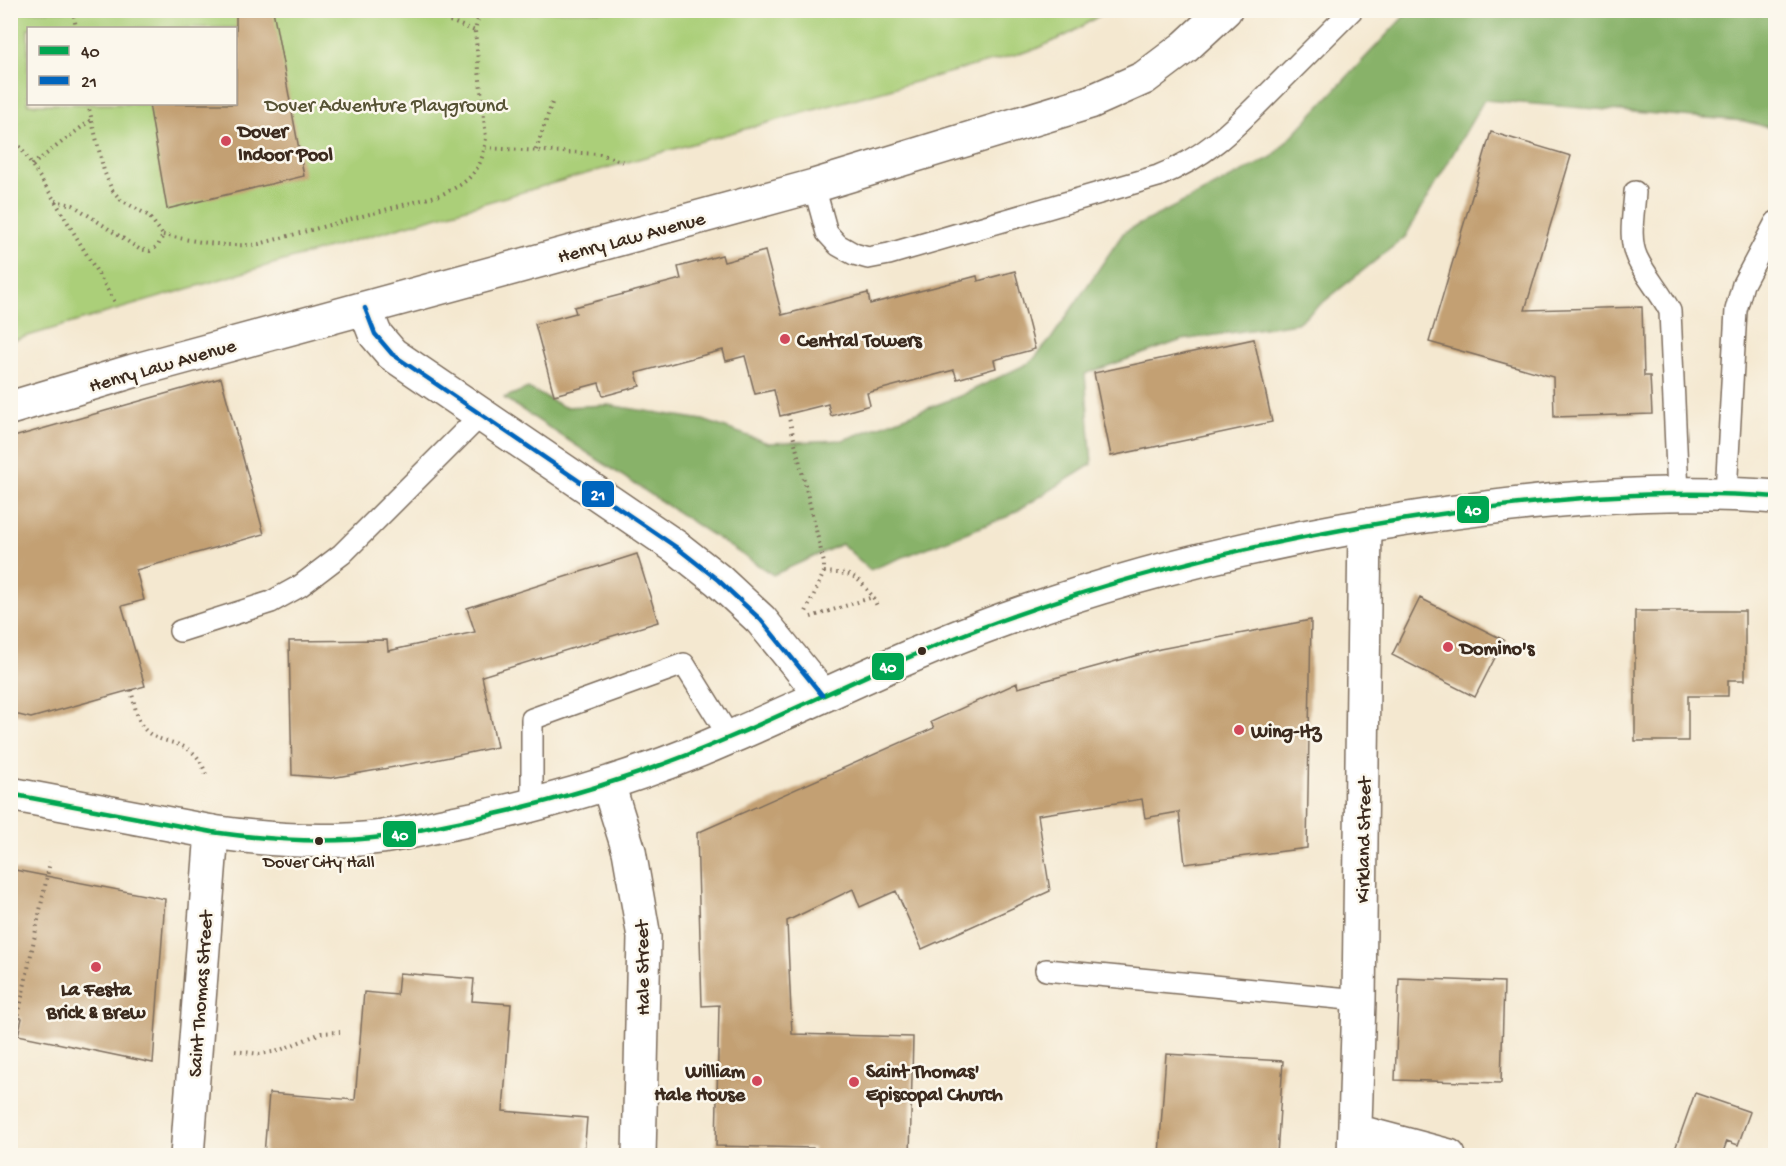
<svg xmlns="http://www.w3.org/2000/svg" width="1786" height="1166" viewBox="0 0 1786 1166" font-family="'Gochi Hand',sans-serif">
	<rect width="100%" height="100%" fill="#fbf7ec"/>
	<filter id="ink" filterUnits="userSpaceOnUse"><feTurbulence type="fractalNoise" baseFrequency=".0167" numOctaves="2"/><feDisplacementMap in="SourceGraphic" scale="12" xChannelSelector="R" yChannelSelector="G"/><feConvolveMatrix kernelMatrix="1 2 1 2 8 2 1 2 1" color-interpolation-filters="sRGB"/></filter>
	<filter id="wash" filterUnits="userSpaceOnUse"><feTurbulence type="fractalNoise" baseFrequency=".008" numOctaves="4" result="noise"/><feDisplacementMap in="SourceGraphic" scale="24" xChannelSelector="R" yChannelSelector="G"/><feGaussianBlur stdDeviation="1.35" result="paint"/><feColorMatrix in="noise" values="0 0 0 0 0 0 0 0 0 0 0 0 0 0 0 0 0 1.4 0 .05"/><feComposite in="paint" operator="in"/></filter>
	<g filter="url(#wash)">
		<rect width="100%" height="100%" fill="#f4e8d0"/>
		<path fill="#abcf79" stroke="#737c4c" stroke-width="1.5" fill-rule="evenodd" d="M 11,11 L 1107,11 L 1069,34 L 1036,49 C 693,142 351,240 11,341 ZM 28,28 L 236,28 L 236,104 L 28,104 Z"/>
		<path fill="#88b269" stroke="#626e44" stroke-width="1.5" d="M 1409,11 L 1775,11 L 1775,129 L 1744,121 L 1484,100 L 1405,237 L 1297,323 L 1182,340 L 1085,374 L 1092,464 L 1009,516 L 870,570 L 842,544 L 773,575 L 504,398 L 528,388 L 564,407 L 608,405 L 703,420 L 768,443 L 843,440 L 960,396 L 1031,362 L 1051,339 L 1124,232 L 1272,157 Z"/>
		<g id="blocks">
			<path fill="#c3a073" d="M 236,10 L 273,10 L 304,176 L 167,209 L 149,104 L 236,104 Z
				M 1491,132 L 1571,156 L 1525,310 L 1642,307 L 1644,376 L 1650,376 L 1652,414 L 1554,417 L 1553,377 L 1429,342 Z
				M 765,251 L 782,315 L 868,293 L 870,304 L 977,276 L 978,281 L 1015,271 L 1035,349 L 994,360 L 996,368 L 957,379 L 954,370 L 867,393 L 870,405 L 831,416 L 828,404 L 780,416 L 774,390 L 755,394 L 745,356 L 726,361 L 723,350 L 636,373 L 640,386 L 603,396 L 599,383 L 554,395 L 535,324 L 576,313 L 574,307 L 681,279 L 678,267 L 722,255 L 724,262 Z
				M 1254,339 L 1272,422 L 1111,456 L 1094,373 Z
				M 221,378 L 264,534 L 136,570 L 144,600 L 122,606 L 145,686 L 31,718 L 10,713 L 10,438 Z
				M 637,554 L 658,622 L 482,676 L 497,747 L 435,760 L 331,778 L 292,775 L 289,641 L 387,640 L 388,651 L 475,632 L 467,608 Z
				M 1420,598 L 1504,640 L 1475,697 L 1392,655 Z
				M 1635,611 L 1745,611 L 1745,680 L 1728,680 L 1728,696 L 1688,696 L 1688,741 L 1635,741 Z
				M 1311,620 L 1307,848 L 1185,864 L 1179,812 L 1145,818 L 1142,799 L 1038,815 L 1050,891 L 922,949 L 896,891 L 860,907 L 853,889 L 787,921 L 792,1034 L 913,1037 L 910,1155 L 813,1155 L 813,1148 L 716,1146 L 719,1005 L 702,1006 L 697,833 L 934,728 L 931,722 L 1017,683 L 1018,688 L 1160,649 Z
				M 10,869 L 165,899 L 153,1063 L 18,1035 L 22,1018 L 10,1016 Z
				M 399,973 L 474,979 L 472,1001 L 511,1004 L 503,1111 L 587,1118 L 584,1155 L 264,1155 L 269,1093 L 355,1100 L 364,992 L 397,995 Z
				M 1399,978 L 1504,982 L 1501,1083 L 1395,1080 Z
				M 1166,1054 L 1283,1061 L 1277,1155 L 1159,1155 Z
				M 1695,1093 L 1750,1112 L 1738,1145 L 1727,1141 L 1722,1155 L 1673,1155 Z"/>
		</g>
	</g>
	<g filter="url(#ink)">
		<use href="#blocks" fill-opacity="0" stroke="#7c6c5c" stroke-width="1.5"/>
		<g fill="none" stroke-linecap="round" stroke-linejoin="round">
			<defs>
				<path id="lane" d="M 814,186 L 827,233 L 838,245 L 854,254 L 868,258 L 889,254 L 1158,176 C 1209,156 1236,126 1274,88 C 1300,62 1326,36 1352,10
					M 1635,192 C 1634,212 1628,239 1637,258 C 1646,277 1661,293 1670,311 L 1678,493
					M 1726,493 L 1736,310 L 1743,284 L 1776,222
					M 180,631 L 271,602 L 300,586 L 342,554 L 481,415
					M 532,805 L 532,719 L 684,664 L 730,738
					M 1046,970 L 1359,1000"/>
				<path id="street" d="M 365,308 L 375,334 L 392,354 L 676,547 L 718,580 L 761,620 L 822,695
					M 10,408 L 133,371 L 814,186 L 1090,102 L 1144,78 L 1185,47 L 1225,10
					M 608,784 L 629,851 L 644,937 L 639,1156
					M 1355,1131 L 1449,1156
					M 187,1156 L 212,832
					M 1354,1156 L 1359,1000 L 1365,525"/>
				<path id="primary" d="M 10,794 L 212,832 C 268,840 326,844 382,837 C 401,834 420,830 438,826 C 538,807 640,777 733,736 C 823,697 910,653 1002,620 C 1140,570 1282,537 1427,516 C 1543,499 1659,488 1776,497"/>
			</defs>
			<use href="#lane" stroke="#7c6c5c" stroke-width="24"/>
			<use href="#street" stroke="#7c6c5c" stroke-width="36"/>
			<use href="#primary" stroke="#7c6c5c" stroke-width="36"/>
			<path stroke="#7c6c5c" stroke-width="4" stroke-dasharray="1.5 4.5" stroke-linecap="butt" d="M 73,10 L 76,28
				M 422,10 L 475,31
				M 10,131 L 55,201 L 116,304
				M 485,148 L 600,154 L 624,162
				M 536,150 L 553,100
				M 32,165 L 91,120
				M 55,201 L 73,205 L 139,249 L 150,251 L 158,246 L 163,235 L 149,216 L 121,200 L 112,190 L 104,171 L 88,104
				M 163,235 C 195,241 226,248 259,244 L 440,195 C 470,182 482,171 486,138 L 475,31 L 480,10
				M 788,414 L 824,563 L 824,572 L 806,612
				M 824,572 C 852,574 855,573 873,597
				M 811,617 L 873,597 L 878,608
				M 131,690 C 134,701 136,716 142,726 C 159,750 194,733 206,775
				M 235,1051 L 260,1054 L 278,1051 L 321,1033 L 340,1032
				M 10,1056 L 50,862"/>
			<use href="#lane" stroke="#fff" stroke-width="21"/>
			<use href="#street" stroke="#fff" stroke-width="33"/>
			<use href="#primary" stroke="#fff" stroke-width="33"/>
			<defs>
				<path id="bus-1" d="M 10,794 L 212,832 C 268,840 326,844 382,837 C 401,834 420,830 438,826 C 538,807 640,777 733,736 C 823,697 910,653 1002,620 C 1140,570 1282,537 1427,516 C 1543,499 1659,488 1776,497"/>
				<path id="bus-2" d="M 365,308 L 375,334 L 392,354 L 676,547 L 718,580 L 761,620 L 822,695"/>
			</defs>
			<use href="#bus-1" stroke="#fbf7ec" stroke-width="9"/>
			<use href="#bus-2" stroke="#fbf7ec" stroke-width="9"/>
			<use href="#bus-1" stroke="#00a651" stroke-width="4.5"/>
			<use href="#bus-2" stroke="#0065bd" stroke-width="4.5"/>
		</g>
	</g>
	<g fill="#d1495b" stroke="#fbf7ec" stroke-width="2">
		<circle cx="226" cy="141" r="6"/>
		<circle cx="785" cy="339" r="6"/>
		<circle cx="1448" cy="647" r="6"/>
		<circle cx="1239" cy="730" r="6"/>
		<circle cx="96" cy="967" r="6"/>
		<circle cx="757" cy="1081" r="6"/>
		<circle cx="854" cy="1082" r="6"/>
	</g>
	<g fill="#3b2a1e" stroke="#fbf7ec" stroke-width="2">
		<circle cx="922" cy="651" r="5"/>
		<circle cx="319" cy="841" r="5"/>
	</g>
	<g text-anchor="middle" stroke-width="5" stroke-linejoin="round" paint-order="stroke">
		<g font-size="18" fill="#3b2a1e" stroke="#fbf7ec">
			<text x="319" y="867">Dover City Hall</text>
		</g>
		<g font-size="20" fill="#575335" stroke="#fbf7ec">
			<text x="386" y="111">Dover Adventure Playground</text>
		</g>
		<g font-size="20" font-weight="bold" fill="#3b2a1e" stroke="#fbf7ec" text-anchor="start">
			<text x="238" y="137">Dover<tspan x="238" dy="23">Indoor Pool</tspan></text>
			<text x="797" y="346">Central Towers</text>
			<text x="1460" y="654">Domino's</text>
			<text x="1251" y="737">Wing-Itz</text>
			<text x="96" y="995" text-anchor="middle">La Festa<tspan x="96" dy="23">Brick &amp; Brew</tspan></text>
			<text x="745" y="1077" text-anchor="end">William<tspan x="745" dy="23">Hale House</tspan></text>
			<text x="866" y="1077">Saint Thomas'<tspan x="866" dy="23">Episcopal Church</tspan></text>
		</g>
		<g font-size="20" fill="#3b2a1e" stroke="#fbf7ec">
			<text transform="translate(631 236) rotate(-15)" y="7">Henry Law Avenue</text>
			<text transform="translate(162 364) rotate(-16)" y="7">Henry Law Avenue</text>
			<text transform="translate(1362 840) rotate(-89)" y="7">Kirkland Street</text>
			<text transform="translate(641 968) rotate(-91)" y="7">Hale Street</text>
			<text transform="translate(199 994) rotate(-86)" y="7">Saint Thomas Street</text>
		</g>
	</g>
	<g stroke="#fbf7ec" stroke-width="2">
		<rect x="581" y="480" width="34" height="28" rx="6" fill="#0065bd"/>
		<rect x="1456" y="495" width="34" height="29" rx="6" fill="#00a651"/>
		<rect x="871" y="652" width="34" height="29" rx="6" fill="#00a651"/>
		<rect x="382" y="820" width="35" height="28" rx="6" fill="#00a651"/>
	</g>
	<g font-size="16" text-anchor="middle" font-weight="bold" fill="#fff">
		<text x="598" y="500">21</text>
		<text x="1473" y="515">40</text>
		<text x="888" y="672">40</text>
		<text x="400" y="840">40</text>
	</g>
	<rect width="1786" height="1166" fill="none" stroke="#fbf7ec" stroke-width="36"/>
	<rect x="27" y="27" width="210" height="78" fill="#fbf7ec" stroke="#aea59a" stroke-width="1.5"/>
	<rect x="39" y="46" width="30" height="9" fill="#00a651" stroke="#aea59a" stroke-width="1.5"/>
	<text x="81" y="57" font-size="18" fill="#3b2a1e">40</text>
	<rect x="39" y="76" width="30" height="9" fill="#0065bd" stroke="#aea59a" stroke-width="1.5"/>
	<text x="81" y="87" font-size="18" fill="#3b2a1e">21</text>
</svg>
